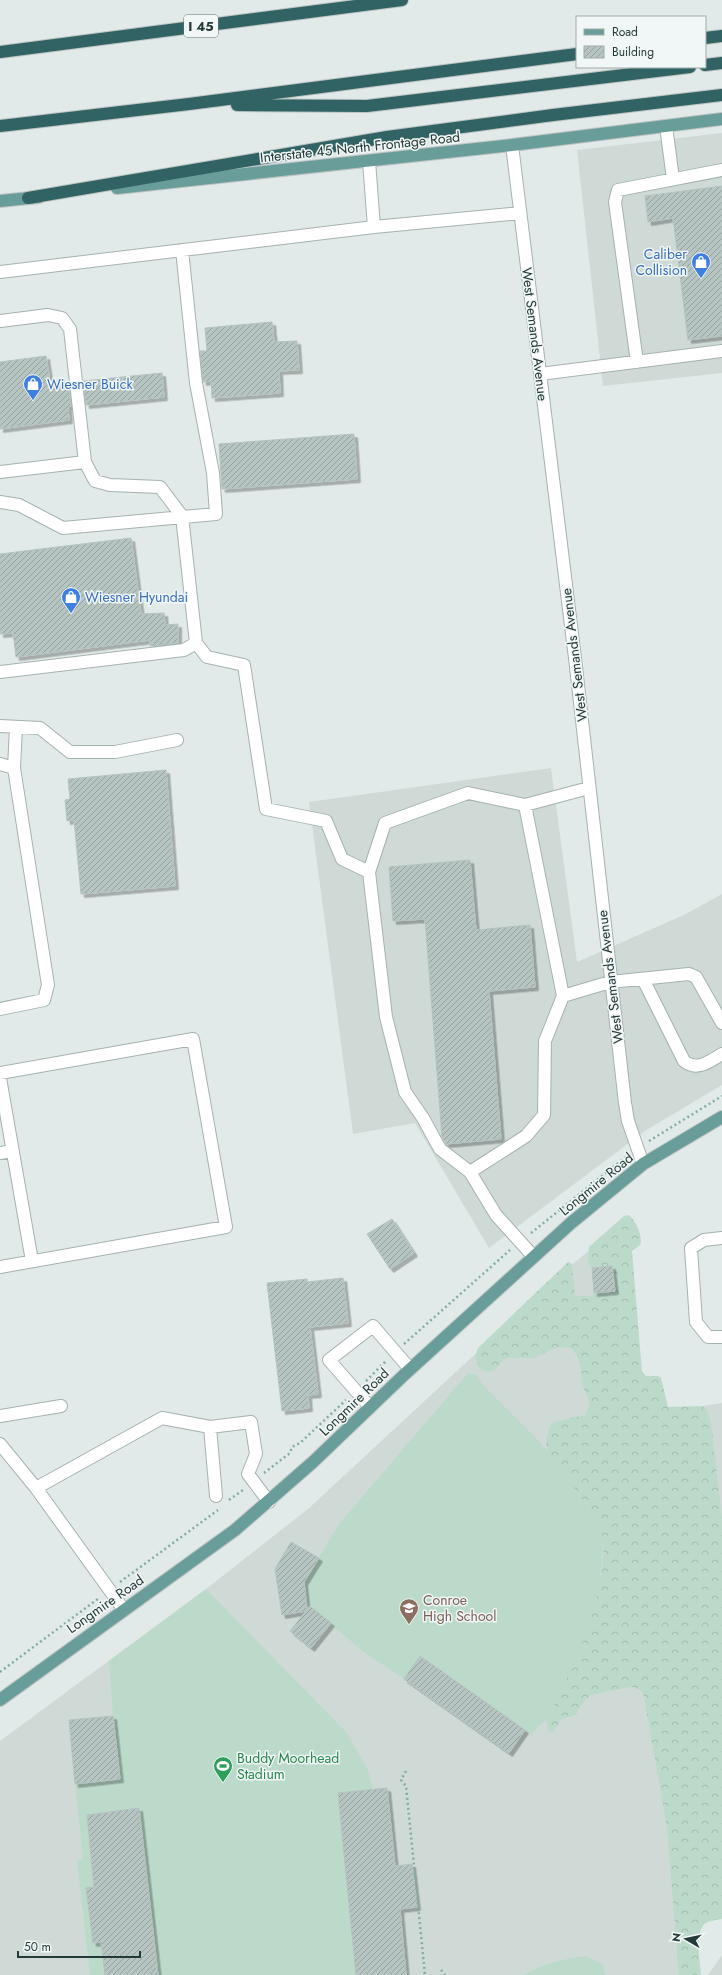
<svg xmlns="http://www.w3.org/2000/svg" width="722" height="1975" viewBox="0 0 722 1975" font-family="Jost,sans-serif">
	<defs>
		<pattern id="forest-crowns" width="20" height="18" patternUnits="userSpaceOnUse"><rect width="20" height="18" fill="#bbdaca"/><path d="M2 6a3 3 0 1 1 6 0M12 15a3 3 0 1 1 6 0" fill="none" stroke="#a0bcae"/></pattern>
		<pattern id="building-hatch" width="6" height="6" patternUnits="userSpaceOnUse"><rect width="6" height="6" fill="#b7c5c2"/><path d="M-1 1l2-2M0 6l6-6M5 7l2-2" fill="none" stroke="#94a19f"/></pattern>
		<filter id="shadow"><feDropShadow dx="3.5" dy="3.5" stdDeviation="0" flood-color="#0004"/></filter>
	</defs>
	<rect width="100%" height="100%" fill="#e1eae8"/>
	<path fill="#cfdad7" d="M 722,133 L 722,373 L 603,386 L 577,150 Z
		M 551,768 L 577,962 L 686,914 L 722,894 L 722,1085 L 645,1131 L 489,1248 L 415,1123 L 353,1134 L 309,802 Z
		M 624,1222 L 692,1975 L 0,1975 L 0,1741 L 206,1589 L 308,1509 L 569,1267 Z
		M 722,1403 L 722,1584 L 702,1406 Z
		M 722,1955 L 722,1975 L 708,1975 Z"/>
	<path fill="#bbdaca" d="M 468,1373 L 476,1375 L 482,1384 L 541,1443 L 577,1491 L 600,1528 L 603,1542 L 599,1589 L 590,1625 L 579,1655 L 546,1720 L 531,1734 L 421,1656 L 404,1679 L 361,1650 L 307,1603 L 305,1581 L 339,1524 Z
		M 206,1589 L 346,1732 L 368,1770 L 373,1790 L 387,1788 L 395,1866 L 412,1864 L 417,1907 L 400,1909 L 406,1975 L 90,1975 L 77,1860 L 83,1859 L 69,1720 L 113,1716 L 109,1661 Z
		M 586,1956 L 603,1965 L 605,1975 L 524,1975 C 543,1963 564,1959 586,1956 Z"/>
	<path fill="url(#forest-crowns)" d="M 628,1215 C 635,1218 644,1239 640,1245 C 638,1247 634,1249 632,1251 L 642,1372 L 646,1376 L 658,1376 L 661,1378 L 668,1407 L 702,1406 L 707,1410 L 711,1423 L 722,1519 L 722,1919 C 717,1920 711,1920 706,1923 C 694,1930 700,1963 701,1975 L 679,1975 L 667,1827 L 644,1697 C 642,1690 637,1687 630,1687 L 591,1695 L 584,1701 L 576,1715 L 562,1719 L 553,1732 L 549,1732 L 546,1720 C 571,1673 593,1627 601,1573 C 603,1559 606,1543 600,1529 C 597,1522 592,1516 589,1510 C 576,1490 562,1470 547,1451 L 546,1439 L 551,1424 L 555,1422 L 584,1415 C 587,1412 589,1408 589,1404 C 589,1397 584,1392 583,1386 C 580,1374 582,1356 570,1348 L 557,1347 L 534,1358 L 506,1358 C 494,1366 499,1377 479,1368 L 475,1356 L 478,1348 L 568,1262 L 571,1263 L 572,1266 L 575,1296 L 591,1296 L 594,1293 L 615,1291 L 612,1266 L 592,1268 L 588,1263 L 589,1247 L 624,1216 Z"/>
	<path fill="url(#building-hatch)" stroke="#b4c3c0" filter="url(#shadow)" d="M 722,186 L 722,336 L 688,340 L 673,218 L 648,222 L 645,196 Z
		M 272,322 L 274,342 L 297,341 L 299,370 L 279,371 L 280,393 L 212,398 L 211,381 L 203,382 L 200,351 L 207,351 L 205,328 Z
		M 46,356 L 50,382 L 64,380 L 65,383 L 68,383 L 71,406 L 68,407 L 69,420 L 0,429 L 0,362 Z
		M 162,373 L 164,397 L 86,405 L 83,381 Z
		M 354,434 L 357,479 L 222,489 L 219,444 Z
		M 131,538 L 141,614 L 164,613 L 165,625 L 178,624 L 178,643 L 150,646 L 150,640 L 16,657 L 13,633 L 0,634 L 0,554 Z
		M 166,770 L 175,886 L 81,894 L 74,820 L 67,821 L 65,800 L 70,799 L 68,779 Z
		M 470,860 L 476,930 L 530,925 L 535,987 L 489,991 L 501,1139 L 446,1144 L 442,1137 L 425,919 L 393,921 L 389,867 Z
		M 392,1219 L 414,1253 L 390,1269 L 367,1234 Z
		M 612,1266 L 615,1291 L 594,1293 L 592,1268 Z
		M 343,1278 L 348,1323 L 310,1327 L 318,1394 L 308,1395 L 309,1408 L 282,1411 L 267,1283 L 307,1279 L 307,1282 Z
		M 291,1542 L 319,1558 L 304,1582 L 307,1610 L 310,1606 L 331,1623 L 311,1648 L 290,1631 L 306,1611 L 282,1615 L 275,1569 Z
		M 420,1656 L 525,1730 L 509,1753 L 404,1679 Z
		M 113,1716 L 120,1779 L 75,1784 L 69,1720 Z
		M 387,1788 L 395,1866 L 412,1864 L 417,1907 L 400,1909 L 406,1975 L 356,1975 L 338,1793 Z
		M 139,1808 L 158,1975 L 105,1975 L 101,1942 L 93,1943 L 86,1888 L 94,1887 L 87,1815 Z"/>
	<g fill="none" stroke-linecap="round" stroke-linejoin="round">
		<defs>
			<path id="minor" d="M 666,126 L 673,179
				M 512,145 L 575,658 L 625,1103 L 628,1121 L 643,1164
				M 374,227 L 520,213
				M 0,272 L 374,227 L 369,161
				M 0,321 L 48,315 L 62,318 L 70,329 L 85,462 L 0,472
				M 637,362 L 615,202 L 618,190 L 722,170
				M 540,374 L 722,351
				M 0,502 L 19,505 L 63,528 L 216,514 L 213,473 L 196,383 L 182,250
				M 196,643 L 207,657 L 244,665 L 266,809 L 326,821 L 342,859 L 369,872 L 386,1017 L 405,1092 L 423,1118 L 440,1149 L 470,1172 L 496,1215 L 533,1256
				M 0,672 L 184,650 L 196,643 L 182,516 L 160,487 L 110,485 L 95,481 L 85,462
				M 0,726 L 40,728 L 70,752 L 115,752 L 177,740
				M 0,764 L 14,768
				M 525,805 L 589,788
				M 369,872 L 385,823 L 468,793 L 525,805 L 563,996 L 545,1041 L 544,1115 L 526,1136 L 470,1172
				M 643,979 L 684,1061 C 697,1072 710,1061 722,1054
				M 563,996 L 610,982 L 689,974 L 696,977 L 722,1023
				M 0,1009 L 44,1000 L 48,985 L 14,768 L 16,727
				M 0,1073 L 193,1039 L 226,1227 L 0,1267
				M 0,1078 L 32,1261
				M 0,1153 L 12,1151
				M 722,1238 L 704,1240 L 691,1248 L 696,1322 L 708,1337 L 722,1337
				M 370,1407 L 329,1360 L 373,1326 L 410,1369
				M 0,1416 L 61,1406
				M 0,1444 L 36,1488 L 124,1610
				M 36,1488 L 162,1418 L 210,1427
				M 216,1496 L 210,1427 L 251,1422 L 256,1454 L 248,1474 L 269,1502"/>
			<path id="major" d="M 117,188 L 512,145 L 722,119
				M 0,201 L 39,197
				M 0,1700 L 235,1530 L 313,1462 L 406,1373 L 571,1223 L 643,1164 L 722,1117"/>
			<path id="highway" d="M 705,38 L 722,36
				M 0,52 L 402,0
				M 705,65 L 722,63
				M 237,105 L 367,106 L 690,67
				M 0,126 L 189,104 L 577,54
				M 28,198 L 387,137 L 553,115 L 722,95"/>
		</defs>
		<use href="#minor" stroke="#a4b2b0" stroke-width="14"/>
		<use href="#major" stroke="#bdc4c3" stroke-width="14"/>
		<use href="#highway" stroke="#bdc4c3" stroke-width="14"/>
		<path stroke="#84aca7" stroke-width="2.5" stroke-dasharray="2 3" stroke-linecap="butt" d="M 649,1141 L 722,1096
			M 531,1233 L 627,1156
			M 404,1344 L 510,1250
			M 366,1381 L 386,1361
			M 264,1473 L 290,1453 L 292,1447 L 300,1443 L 346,1400
			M 229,1500 L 243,1490
			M 120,1582 L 218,1510
			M 0,1672 L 99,1598
			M 406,1771 L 401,1780 L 406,1786 L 425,1975
			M 441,1970 L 445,1975"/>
		<use href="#minor" stroke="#fff" stroke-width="12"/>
		<use href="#major" stroke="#699d9a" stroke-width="12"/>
		<use href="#highway" stroke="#316364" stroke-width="12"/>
	</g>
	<defs>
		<symbol id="shop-pin" viewBox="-11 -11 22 30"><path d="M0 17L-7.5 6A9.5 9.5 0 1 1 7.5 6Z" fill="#3f7fe0" stroke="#f1f7f6"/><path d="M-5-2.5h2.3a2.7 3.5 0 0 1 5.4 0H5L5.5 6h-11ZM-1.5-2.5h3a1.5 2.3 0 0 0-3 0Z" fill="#fff"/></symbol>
		<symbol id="school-pin" viewBox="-11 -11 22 30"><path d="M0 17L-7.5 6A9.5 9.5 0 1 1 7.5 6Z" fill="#8d6e63" stroke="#f1f7f6"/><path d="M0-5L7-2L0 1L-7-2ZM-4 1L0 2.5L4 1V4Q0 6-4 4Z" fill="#fff"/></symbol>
		<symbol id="stadium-pin" viewBox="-11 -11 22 30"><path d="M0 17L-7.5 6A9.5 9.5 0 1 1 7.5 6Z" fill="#2e9e5b" stroke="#f1f7f6"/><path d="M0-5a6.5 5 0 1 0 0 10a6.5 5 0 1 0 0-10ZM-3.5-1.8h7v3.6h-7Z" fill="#fff"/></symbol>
	</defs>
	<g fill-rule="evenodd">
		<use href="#shop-pin" x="690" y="251" width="22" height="30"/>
		<use href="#shop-pin" x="22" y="373" width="22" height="30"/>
		<use href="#shop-pin" x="60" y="586" width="22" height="30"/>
		<use href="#school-pin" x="398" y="1597" width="22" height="30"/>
		<use href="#stadium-pin" x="212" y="1755" width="22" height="30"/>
	</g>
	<g text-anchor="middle" stroke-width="3" stroke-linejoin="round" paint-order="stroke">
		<rect fill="#f1f7f6" stroke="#617371" stroke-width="1" x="184" y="15" width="34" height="22" rx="3"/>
		<g font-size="13" font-weight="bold" fill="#233a38">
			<text x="201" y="31">I 45</text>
		</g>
		<g font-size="14" fill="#233a38" stroke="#f1f7f6">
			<text transform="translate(360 147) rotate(-6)" y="5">Interstate 45 North Frontage Road</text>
			<text transform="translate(535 334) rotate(83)" y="5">West Semands Avenue</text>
			<text transform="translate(574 655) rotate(-97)" y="5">West Semands Avenue</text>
			<text transform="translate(610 977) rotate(-97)" y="5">West Semands Avenue</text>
			<text transform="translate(596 1184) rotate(-39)" y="5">Longmire Road</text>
			<text transform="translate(354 1402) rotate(-44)" y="5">Longmire Road</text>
			<text transform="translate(105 1604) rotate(-35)" y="5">Longmire Road</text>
		</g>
		<g font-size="14" fill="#366cbe" stroke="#f1f7f6" text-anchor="start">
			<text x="687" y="259" text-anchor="end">Caliber<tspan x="687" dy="16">Collision</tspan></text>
			<text x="47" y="389">Wiesner Buick</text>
			<text x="85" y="602">Wiesner Hyundai</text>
		</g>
		<g font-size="14" fill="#785e54" stroke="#f1f7f6" text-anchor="start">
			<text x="423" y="1605">Conroe<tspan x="423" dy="16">High School</tspan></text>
		</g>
		<g font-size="14" fill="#27864d" stroke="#f1f7f6" text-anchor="start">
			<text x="237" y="1763">Buddy Moorhead<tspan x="237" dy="16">Stadium</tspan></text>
		</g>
	</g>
	<rect x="576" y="16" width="130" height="52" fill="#f1f7f6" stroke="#9fabaa"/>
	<rect x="584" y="29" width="20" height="6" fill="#699d9a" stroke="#9fabaa"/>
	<text x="612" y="36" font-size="12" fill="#233a38">Road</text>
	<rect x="584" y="46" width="20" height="12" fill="url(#building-hatch)" stroke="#9fabaa"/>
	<text x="612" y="56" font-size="12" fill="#233a38">Building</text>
	<g transform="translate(686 1939) rotate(279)" stroke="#f1f7f6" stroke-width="3" paint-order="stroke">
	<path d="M0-3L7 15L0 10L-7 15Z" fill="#233a38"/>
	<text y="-6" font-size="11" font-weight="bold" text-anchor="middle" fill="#233a38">N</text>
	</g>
	<path d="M18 1951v6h122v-6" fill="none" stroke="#233a38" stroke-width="2"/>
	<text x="24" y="1951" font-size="12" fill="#233a38" stroke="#f1f7f6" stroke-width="3" paint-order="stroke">50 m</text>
</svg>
